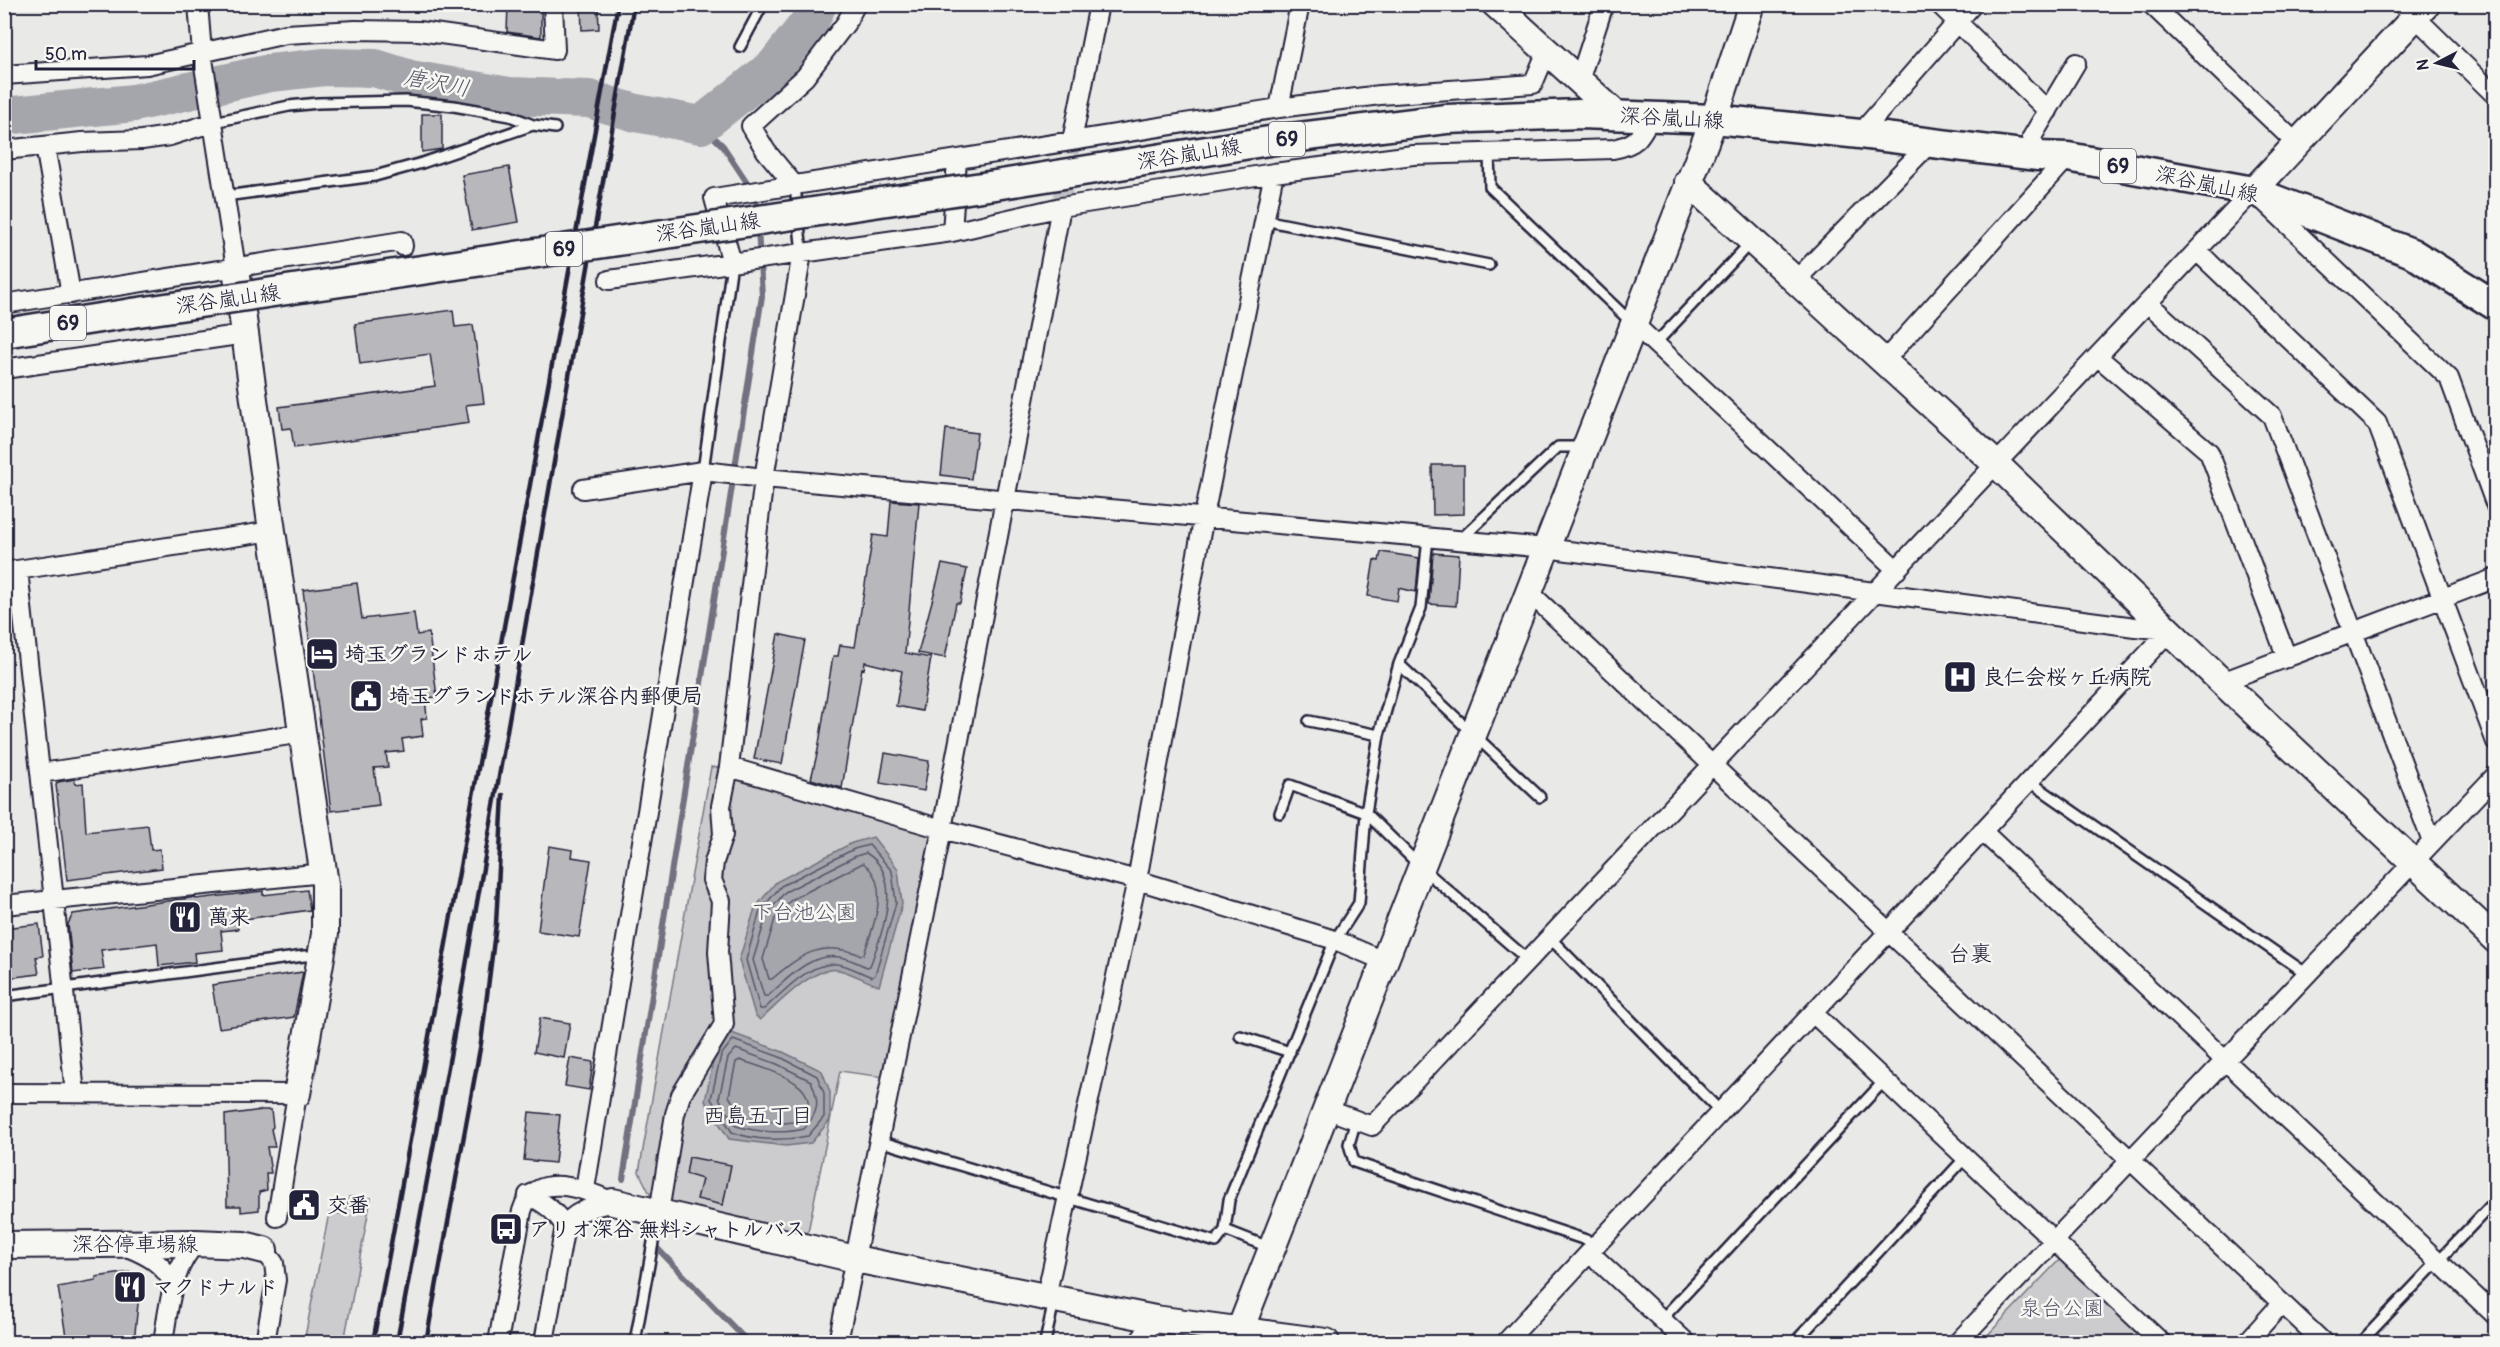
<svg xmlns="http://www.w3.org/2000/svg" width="2500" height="1347" viewBox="0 0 2500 1347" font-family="Pangolin,'Klee One',sans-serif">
	<rect width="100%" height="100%" fill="#e9e9e7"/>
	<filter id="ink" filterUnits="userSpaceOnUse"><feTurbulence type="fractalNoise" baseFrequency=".0167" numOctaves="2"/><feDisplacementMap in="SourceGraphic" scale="12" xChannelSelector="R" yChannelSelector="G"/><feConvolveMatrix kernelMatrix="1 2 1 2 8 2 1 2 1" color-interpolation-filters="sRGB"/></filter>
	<g filter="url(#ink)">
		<path fill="#ccccce" stroke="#777784" stroke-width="1.5" d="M 711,767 L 739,770 L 942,829 L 891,1078 L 840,1071 L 805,1247 L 659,1212 L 639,1172 Z
			M 349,1197 L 371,1198 L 344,1342 L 304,1342 L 329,1213 L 345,1214 Z
			M 2060,1259 L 2151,1342 L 1981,1342 Z"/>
		<path fill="#a5a5ac" stroke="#71717f" stroke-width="1.5" d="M 873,837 L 898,869 L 902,904 L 879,986 C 866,981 852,973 839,970 C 813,965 779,1004 760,1020 L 755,1015 L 739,960 L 755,908 L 776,882 L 852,843 Z
			M 729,1032 L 783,1052 L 822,1071 L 830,1092 L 830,1120 L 811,1143 L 786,1146 L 729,1139 L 705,1101 L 715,1052 Z"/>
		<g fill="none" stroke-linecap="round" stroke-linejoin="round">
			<path stroke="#565668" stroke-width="1.5" d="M 869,845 L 892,871 L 896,903 L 875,975 L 872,977 C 861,973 848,965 837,964 C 808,962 784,992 764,1009 L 760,1009 L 746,960 L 760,911 L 781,886 L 854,849 Z
				M 866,853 C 905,876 882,933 870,966 L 867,967 C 859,964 849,958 840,957 C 811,952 788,978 768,996 L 764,996 L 753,960 L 767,914 L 785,892 L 856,856 Z
				M 863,863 C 892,884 873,927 864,954 L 861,955 C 821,940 803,953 772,979 L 769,979 L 763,959 L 775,919 L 791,900 Z
				M 733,1040 L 780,1057 L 817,1076 L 824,1093 L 824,1117 L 808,1136 C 784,1141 755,1141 732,1132 L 711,1099 L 721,1055 Z
				M 736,1049 L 777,1064 L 811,1081 C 820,1102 819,1112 804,1129 C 783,1134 757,1132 736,1126 L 719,1098 L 728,1058 Z
				M 740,1060 C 765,1069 831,1084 800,1121 L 785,1123 L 742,1118 L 729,1096 L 736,1062 Z"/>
			<path stroke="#71717f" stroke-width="6" d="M 701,125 L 723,146 L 756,196 L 757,211
				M 623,1179 L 762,296 L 758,228
				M 658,1249 L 748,1342"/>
			<path stroke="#a5a5ac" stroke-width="38" d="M 4,116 L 134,103 L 270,73 L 325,67 L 375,68 L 410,79 L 509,96 L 589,99 L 636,113 L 701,125 L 775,66 L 811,20 L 818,4"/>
		</g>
		<path fill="#b8b8bc" stroke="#22223b" stroke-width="1.5" d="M 508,4 L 535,4 L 535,8 L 541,8 L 541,37 L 507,32 Z
			M 581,4 L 598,4 L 599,29 L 582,30 Z
			M 422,114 L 442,114 L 442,149 L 422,152 Z
			M 509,167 L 519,222 L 472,230 L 462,175 Z
			M 453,310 L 455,327 L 473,325 L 484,403 L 466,405 L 469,423 L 294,448 L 291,428 L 282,429 L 279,407 L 435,386 L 430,354 L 360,364 L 355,324 Z
			M 946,429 L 977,433 L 971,479 L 941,475 Z
			M 1432,465 L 1464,465 L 1464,514 L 1433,515 Z
			M 891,501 L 919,503 L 905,653 L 931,658 L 922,711 L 896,706 L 902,671 L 865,662 L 864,669 L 862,668 L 842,788 L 811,779 L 818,750 L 833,656 L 838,656 L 840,645 L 855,647 L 873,535 L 888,537 Z
			M 1381,552 L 1419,558 L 1416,592 L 1399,588 L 1397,601 L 1368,596 L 1374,560 L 1379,561 Z
			M 1433,553 L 1459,555 L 1456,606 L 1429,604 Z
			M 942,564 L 967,569 L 960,603 L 956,603 L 945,658 L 918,653 Z
			M 357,583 L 362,619 L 414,613 L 417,635 L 429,633 L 437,697 L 425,698 L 427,718 L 421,719 L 423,736 L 402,739 L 404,751 L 386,753 L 388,767 L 374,768 L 379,805 L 331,811 L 303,590 Z
			M 778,634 L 805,640 L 782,764 L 754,759 Z
			M 885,753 L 929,761 L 924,791 L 880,783 Z
			M 75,779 L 75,784 L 83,783 L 86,832 L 148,825 L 151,850 L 160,849 L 162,868 L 67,880 L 56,785 L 58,782 Z
			M 549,846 L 573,850 L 572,857 L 591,860 L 579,937 L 538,931 Z
			M 307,890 L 310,910 L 237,920 L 238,929 L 221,931 L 223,950 L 194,953 L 195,962 L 159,966 L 157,943 L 101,950 L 104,969 L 73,973 L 68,924 L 73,914 L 190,898 L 195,897 L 196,899 L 263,891 L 263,895 Z
			M 39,924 L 43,956 L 36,957 L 39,974 L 7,978 L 4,928 Z
			M 303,972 L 294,1017 L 219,1028 L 212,985 Z
			M 540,1018 L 570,1023 L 564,1058 L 534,1052 Z
			M 570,1058 L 593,1062 L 589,1090 L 565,1086 Z
			M 262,1110 L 271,1110 L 273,1127 L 271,1129 L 275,1147 L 267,1147 L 271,1173 L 266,1173 L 267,1190 L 259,1192 L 259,1210 L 241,1212 L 241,1206 L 227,1206 L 225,1115 Z
			M 529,1112 L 560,1115 L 555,1163 L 524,1160 Z
			M 689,1157 L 731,1165 L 723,1205 L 697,1199 L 702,1179 L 686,1174 Z
			M 130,1272 L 140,1285 L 134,1342 L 67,1342 L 58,1287 L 96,1280 L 96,1277 Z"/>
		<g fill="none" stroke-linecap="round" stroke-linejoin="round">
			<path stroke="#c1c1c5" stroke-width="18" stroke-dasharray="18 9" stroke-linecap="butt" d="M 1061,207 L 1072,141"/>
			<defs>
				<path id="lane" d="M 740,47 L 763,4
					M 214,122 L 289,106 L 318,103 L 406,101 L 454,106 L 510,116 L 533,125 L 555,128
					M 1489,152 L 1490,187 L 1632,323
					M 795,186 L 802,253
					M 225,196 L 375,176 L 422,163 L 533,125
					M 1264,220 L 1489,265
					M 1655,344 L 1751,242
					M 703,471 L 732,263
					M 1460,540 L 1558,447 L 1582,447
					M 1399,664 L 1540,797
					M 1309,721 L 1379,735
					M 2029,781 L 2307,974
					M 1280,813 L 1290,785 L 1366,813 L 1421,867 L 1528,960
					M 1549,937 L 1721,1112
					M 4,996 L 304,956 L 321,956
					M 1240,1036 L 1290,1052
					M 1356,1120 L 1349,1144 L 1354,1162 L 1598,1244
					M 879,1141 L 1216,1242 L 1225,1230
					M 1271,1248 L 1225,1230 L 1229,1200 L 1335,940 L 1359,903 L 1366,813 L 1379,735 L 1399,664 L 1421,608 L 1428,537
					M 1662,1319 L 1884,1081
					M 635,1342 L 658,1215
					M 1045,1342 L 1054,1301
					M 1795,1342 L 1965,1158
					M 2361,1342 L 2496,1200"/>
				<path id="street" d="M 198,4 L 202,53 L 236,268
					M 1939,4 L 2048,111
					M 2151,4 L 2297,144
					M 2402,4 L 2496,96
					M 4,75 L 147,65 L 286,34 L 355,30 L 419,31 L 555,50 L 553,4
					M 1579,81 L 1604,4
					M 1279,108 L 1300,4
					M 1860,134 L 1973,4
					M 1072,141 L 1099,4
					M 45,146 L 71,294
					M 4,150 L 82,142 L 142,140 L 170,136 L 214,122
					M 2038,156 L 2032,137 L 2076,63
					M 795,186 L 766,151 L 751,126 L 805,77 L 846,23 L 856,4
					M 952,232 L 957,160
					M 2197,251 L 2377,423 L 2496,742
					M 732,263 L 714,198 L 1279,108 L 1380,95 L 1533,84 L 1547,51
					M 609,280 L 952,232 L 1061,207 L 1274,173 L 1413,155 L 1613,149 C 1638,144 1640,137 1651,116
					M 1796,280 L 1929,144
					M 2148,303 L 2272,416 L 2432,842
					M 4,304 L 402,241 L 403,246
					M 1634,324 L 1897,570
					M 2098,357 L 2209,452 L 2287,658
					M 1884,361 L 2068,157
					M 4,369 L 245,334
					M 583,489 L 703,471 L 764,478 L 1546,548 L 2135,627 L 2170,630
					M 18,570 L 75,1093
					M 4,572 L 272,531
					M 1529,592 L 2323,1342
					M 2222,682 L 2496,578
					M 729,767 L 942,829 L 1137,880 L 1335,940 L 1384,961
					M 41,773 L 303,733
					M 1982,831 L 2496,1316
					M 4,905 L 324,873
					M 1813,1013 L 2161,1342
					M 4,1093 L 297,1094 L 277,1217
					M 1326,1109 L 1372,1126 L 2253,191 L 2449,378 L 2496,506
					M 585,1189 L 703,471
					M 528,1195 C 545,1203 555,1211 565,1226
					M 659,1212 L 675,1114 L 681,1095 L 724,1024 L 718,952 L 721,901 L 712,880 L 714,862 L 723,835 L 721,806 L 729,767 L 764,478 L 802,253
					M 127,1247 C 149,1256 162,1263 174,1284
					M 264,1250 L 274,1263 L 276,1280 L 265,1342
					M 1590,1253 L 1686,1342
					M 1046,1297 L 1137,880 L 1204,516 L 1274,173
					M 163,1342 C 169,1307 171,1270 196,1243
					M 498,1342 L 522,1211 C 534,1169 585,1189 613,1202
					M 544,1342 L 565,1226 C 576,1209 595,1207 613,1202
					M 838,1342 L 942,829 L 1061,207
					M 1139,1342 L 1155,1319
					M 1506,1342 L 2170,630
					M 1958,1342 L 2496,775
					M 2247,1342 L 2282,1303"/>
				<path id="secondary" d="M 1495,4 L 1617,115
					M 1688,182 L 1997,465 L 2222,682 L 2496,940
					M 2253,191 L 2427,4
					M 236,268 L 272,531 L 325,884 L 325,934 L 297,1094
					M 613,1202 L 855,1259 L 1155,1319 L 1326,1342
					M 4,1245 L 196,1243 L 244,1245 L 264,1250
					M 1240,1330 L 1634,324 L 1714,119 L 1752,4"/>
				<path id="primary" d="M 995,185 L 1275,140 L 1446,119 L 1580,114 L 1714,119 L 1860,134 L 2038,156 L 2068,157 L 2253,191 L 2412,253 L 2496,306
					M 4,333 L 132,313"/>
			</defs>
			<use href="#lane" stroke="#22223b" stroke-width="14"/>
			<use href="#street" stroke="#22223b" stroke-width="22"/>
			<use href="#secondary" stroke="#22223b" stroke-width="30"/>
			<use href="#primary" stroke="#22223b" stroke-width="33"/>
			<use href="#lane" stroke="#f6f6f2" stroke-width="9"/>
			<use href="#street" stroke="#f6f6f2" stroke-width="18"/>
			<use href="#secondary" stroke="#f6f6f2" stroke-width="26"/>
			<use href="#primary" stroke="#f6f6f2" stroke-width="28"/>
			<path stroke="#22223b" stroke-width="4.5" d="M 373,1342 L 618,4
				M 397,1342 L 453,1040 L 634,4
				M 426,1342 L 481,1043 L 496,924 L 503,795"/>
			<defs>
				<path id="primary-bridge" d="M 132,313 L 995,185"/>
			</defs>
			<use href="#primary-bridge" stroke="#22223b" stroke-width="33" stroke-linecap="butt"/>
			<use href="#primary-bridge" stroke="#f6f6f2" stroke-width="28"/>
		</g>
	</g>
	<defs>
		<symbol id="hotel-square" viewBox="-11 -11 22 22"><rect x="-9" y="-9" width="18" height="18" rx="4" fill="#22223b" stroke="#f6f6f2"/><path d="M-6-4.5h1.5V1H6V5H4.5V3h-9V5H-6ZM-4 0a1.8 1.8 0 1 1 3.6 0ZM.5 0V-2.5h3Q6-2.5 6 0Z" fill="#fff"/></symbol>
		<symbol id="hospital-square" viewBox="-11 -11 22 22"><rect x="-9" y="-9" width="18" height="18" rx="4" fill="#22223b" stroke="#f6f6f2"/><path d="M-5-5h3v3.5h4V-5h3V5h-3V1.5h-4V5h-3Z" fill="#fff"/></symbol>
		<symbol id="civic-square" viewBox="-11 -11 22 22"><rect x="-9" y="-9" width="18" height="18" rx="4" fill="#22223b" stroke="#f6f6f2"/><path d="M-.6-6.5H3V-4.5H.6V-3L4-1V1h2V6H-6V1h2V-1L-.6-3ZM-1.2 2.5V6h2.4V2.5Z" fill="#fff"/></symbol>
		<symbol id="restaurant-square" viewBox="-11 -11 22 22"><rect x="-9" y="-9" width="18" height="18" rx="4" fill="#22223b" stroke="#f6f6f2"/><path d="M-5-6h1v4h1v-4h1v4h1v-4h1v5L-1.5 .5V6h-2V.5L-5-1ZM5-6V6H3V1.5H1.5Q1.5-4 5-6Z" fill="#fff"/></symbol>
		<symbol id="bus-square" viewBox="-11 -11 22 22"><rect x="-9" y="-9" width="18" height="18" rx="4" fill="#22223b" stroke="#f6f6f2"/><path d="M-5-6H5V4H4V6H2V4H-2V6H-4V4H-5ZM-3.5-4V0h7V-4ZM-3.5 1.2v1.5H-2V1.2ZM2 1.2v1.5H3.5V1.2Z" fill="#fff"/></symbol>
	</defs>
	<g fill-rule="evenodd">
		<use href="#hotel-square" x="303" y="635" width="38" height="38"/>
		<use href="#hospital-square" x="1941" y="658" width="38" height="38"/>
		<use href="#civic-square" x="347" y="677" width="38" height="38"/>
		<use href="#restaurant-square" x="166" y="898" width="38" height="38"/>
		<use href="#civic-square" x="285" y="1186" width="38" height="38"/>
		<use href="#bus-square" x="487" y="1210" width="38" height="38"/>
		<use href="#restaurant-square" x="111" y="1268" width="38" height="38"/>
	</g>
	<g text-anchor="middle" stroke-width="5" stroke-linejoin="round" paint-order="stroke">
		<g fill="#f6f6f2" stroke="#626272" stroke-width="1.5">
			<rect x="1269" y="122" width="36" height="34" rx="4.5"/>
			<rect x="2100" y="149" width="36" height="34" rx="4.5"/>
			<rect x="546" y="232" width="36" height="34" rx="4.5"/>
			<rect x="50" y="306" width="36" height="34" rx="4.5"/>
		</g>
		<g font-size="20" font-weight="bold" fill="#22223b">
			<text x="1287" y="146">69</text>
			<text x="2118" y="173">69</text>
			<text x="564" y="256">69</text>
			<text x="68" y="330">69</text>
		</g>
		<g font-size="21" fill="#22223b" stroke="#f6f6f2">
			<text transform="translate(1672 118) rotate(3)" y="7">深谷嵐山線</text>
			<text transform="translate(1189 154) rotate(-9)" y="7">深谷嵐山線</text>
			<text transform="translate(2207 184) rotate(12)" y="7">深谷嵐山線</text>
			<text transform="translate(708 227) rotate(-8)" y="7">深谷嵐山線</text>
			<text transform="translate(228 299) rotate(-8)" y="7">深谷嵐山線</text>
			<text x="135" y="1251">深谷停車場線</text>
		</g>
		<g font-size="21" font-weight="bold" fill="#22223b" stroke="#f6f6f2" text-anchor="start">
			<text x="345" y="661">埼玉グランドホテル</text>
			<text x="1983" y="684">良仁会桜ヶ丘病院</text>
			<text x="389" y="703">埼玉グランドホテル深谷内郵便局</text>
			<text x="208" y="924">萬来</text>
			<text x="327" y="1212">交番</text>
			<text x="529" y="1236">アリオ深谷 無料シャトルバス</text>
			<text x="153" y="1294">マクドナルド</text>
		</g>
		<g font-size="21" fill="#555567" stroke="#f6f6f2">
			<text x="804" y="919">下台池公園</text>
			<text x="2062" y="1315">泉台公園</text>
		</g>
		<g font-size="22" font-style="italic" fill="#565668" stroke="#f6f6f2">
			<text transform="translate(437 82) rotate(11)" y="8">唐沢川</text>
		</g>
		<g font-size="22" fill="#22223b" stroke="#f6f6f2">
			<text x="1970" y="961">台裏</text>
			<text x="758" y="1123">西島五丁目</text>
		</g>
	</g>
	<rect width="2500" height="1347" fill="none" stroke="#f6f6f2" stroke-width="24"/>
	<rect x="12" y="12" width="2476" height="1323" fill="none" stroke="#22223b" stroke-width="2" filter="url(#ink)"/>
	<g transform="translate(2437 63) rotate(263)" stroke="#f6f6f2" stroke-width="4.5" paint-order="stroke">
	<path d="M0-4.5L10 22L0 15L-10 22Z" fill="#22223b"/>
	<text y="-9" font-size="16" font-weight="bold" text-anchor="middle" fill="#22223b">N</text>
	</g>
	<path d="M36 60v9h158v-9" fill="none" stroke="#22223b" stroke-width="3"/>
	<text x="45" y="60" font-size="18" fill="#22223b" stroke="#f6f6f2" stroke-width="4.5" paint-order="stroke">50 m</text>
</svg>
